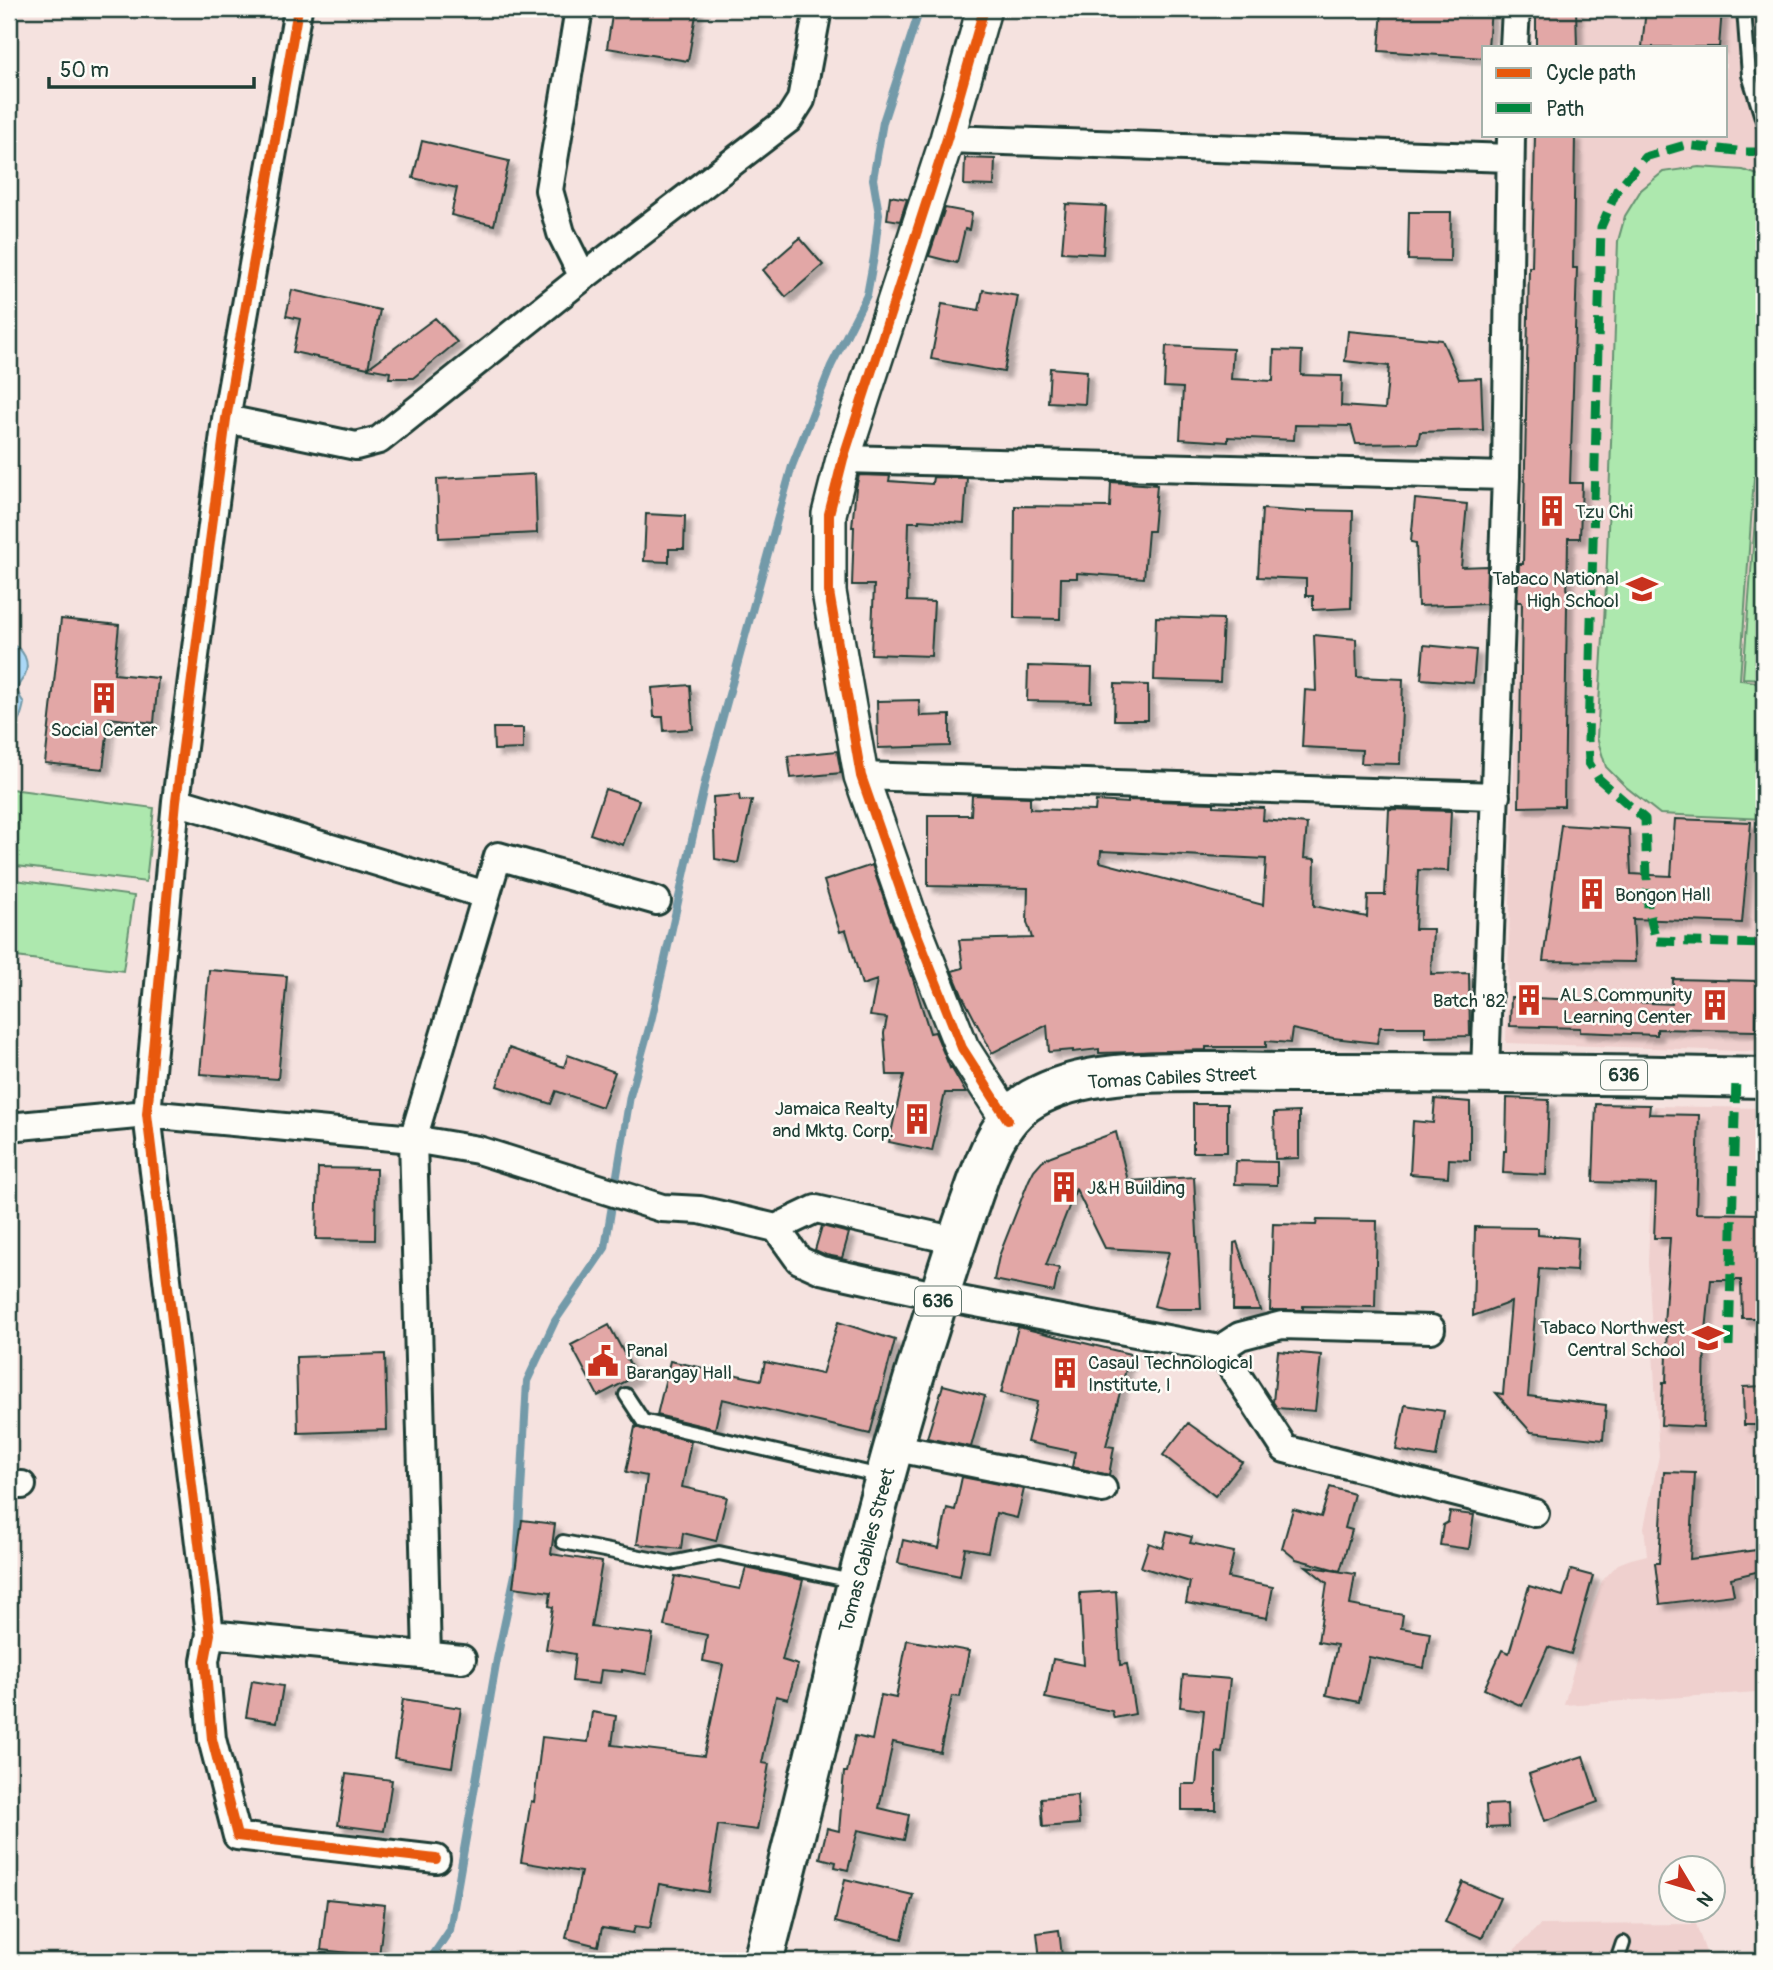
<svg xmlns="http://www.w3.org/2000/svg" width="1773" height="1970" viewBox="0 0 1773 1970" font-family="Pangolin,sans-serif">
	<defs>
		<filter id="shadow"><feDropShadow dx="6" dy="6" stdDeviation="2" flood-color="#0004"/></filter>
	</defs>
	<rect width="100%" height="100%" fill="#f5e2df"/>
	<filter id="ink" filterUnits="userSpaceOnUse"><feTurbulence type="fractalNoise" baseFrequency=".0143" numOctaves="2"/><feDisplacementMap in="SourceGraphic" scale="14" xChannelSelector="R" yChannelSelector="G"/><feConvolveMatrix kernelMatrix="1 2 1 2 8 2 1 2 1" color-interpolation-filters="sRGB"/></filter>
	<g filter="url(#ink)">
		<path fill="#efd0ce" d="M 1536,9 L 1764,9 L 1764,1052 L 1506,1043 L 1532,135 L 1726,135 L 1726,47 L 1535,47 Z
			M 1654,1106 L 1764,1108 L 1764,1585 L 1752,1590 L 1757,1692 L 1564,1705 L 1585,1627 L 1602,1581 L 1618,1564 L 1631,1559 L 1647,1555 L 1644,1527 L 1659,1456 L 1648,1263 Z
			M 1696,1924 L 1709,1961 L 1503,1961 L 1540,1925 Z"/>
		<path fill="#ade8ae" stroke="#669271" stroke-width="2" d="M 1699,167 L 1743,170 L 1764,177 L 1764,477 L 1754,477 L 1740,680 L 1764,683 L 1764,819 L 1660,814 L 1626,787 L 1606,767 L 1597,738 L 1606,587 L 1618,241 L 1625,216 L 1641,190 L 1663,172 Z
			M 1758,480 L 1764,480 L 1764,679 L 1743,678 Z
			M 11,789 L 154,808 L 146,882 L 9,865 L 9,804 Z
			M 15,880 L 134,896 L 123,971 L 9,956 L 9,938 Z"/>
		<path fill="#abd8f7" stroke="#739aa9" stroke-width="2" d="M 9,644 C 24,647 31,663 24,677 C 22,680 19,683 18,687 C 16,693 21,698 24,703 C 22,713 20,723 9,727 Z"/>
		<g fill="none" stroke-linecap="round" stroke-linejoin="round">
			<path stroke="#739aa9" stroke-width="8" d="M 137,1961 L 220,1956 L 246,1961
				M 429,1961 L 450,1930 L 497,1659 L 517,1565 L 527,1381 L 555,1321 L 605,1248 L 630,1096 L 651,1021 L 706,778 L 792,466 L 831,366 L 867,295 L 874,257 L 879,214 L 873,179 L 883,122 L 920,9"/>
		</g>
		<path fill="#e2a7a6" stroke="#1f3d34" stroke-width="2" fill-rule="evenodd" filter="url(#shadow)" d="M 613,9 L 697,9 L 688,61 L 607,48 Z
			M 1382,9 L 1491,9 L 1488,47 L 1484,47 L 1484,58 L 1379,51 Z
			M 1536,9 L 1576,9 L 1577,47 L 1536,47 Z
			M 1646,9 L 1722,9 L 1719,47 L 1642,47 Z
			M 1535,135 L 1575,135 L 1573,268 L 1577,268 L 1570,483 L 1582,483 L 1580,538 L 1568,538 L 1564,806 L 1519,807 L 1522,602 L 1517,602 L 1519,564 L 1523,564 L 1529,267 L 1532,267 Z
			M 422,141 L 509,161 L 494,225 L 451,215 L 457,188 L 413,178 Z
			M 965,158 L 995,159 L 994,186 L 964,185 Z
			M 890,196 L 907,199 L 900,221 L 887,219 Z
			M 1066,204 L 1106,206 L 1103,254 L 1062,252 Z
			M 945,208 L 972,213 L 969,230 L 965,229 L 957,263 L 929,256 Z
			M 1409,212 L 1451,212 L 1450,261 L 1408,260 Z
			M 800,238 L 823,265 L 786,297 L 763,270 Z
			M 292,290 L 380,310 L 368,368 L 293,352 L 300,319 L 286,316 Z
			M 983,290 L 1018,296 L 1004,372 L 931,359 L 942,304 L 979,310 Z
			M 435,318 L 457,342 L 413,378 L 389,378 L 390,372 L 368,368 Z
			M 1348,331 L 1442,340 L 1459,379 L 1481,378 L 1483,430 L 1420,432 L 1418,443 L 1356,444 L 1351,426 L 1295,425 L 1294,440 L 1228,437 L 1228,442 L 1180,439 L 1183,388 L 1164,387 L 1166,346 L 1233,349 L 1231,379 L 1273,381 L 1274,350 L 1302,351 L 1301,375 L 1342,376 L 1341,406 L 1385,409 L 1389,366 L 1345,361 Z
			M 1050,368 L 1087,371 L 1085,404 L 1048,402 Z
			M 535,474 L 537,533 L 439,538 L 437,479 Z
			M 859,475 L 890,476 L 889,481 L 932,484 L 933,477 L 967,478 L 964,523 L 919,520 L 919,522 L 909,522 L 907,601 L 934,602 L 931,656 L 871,654 L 874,585 L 852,585 L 854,527 L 852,527 L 856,488 Z
			M 1111,482 L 1157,485 L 1153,531 L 1148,531 L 1144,578 L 1077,573 L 1077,578 L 1061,578 L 1060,619 L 1014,618 L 1015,506 L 1110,507 Z
			M 1415,499 L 1467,504 L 1461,567 L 1487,566 L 1486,604 L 1418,606 L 1416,543 L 1411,542 Z
			M 1262,509 L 1307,512 L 1307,510 L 1353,511 L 1351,608 L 1313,610 L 1313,596 L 1306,596 L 1306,579 L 1258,577 Z
			M 646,514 L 685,516 L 684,549 L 669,549 L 669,562 L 644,561 Z
			M 1156,617 L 1223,619 L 1220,682 L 1154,680 Z
			M 61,619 L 119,625 L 114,674 L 158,678 L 154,723 L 109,718 L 103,769 L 45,763 Z
			M 1314,635 L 1356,639 L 1357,677 L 1403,679 L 1400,764 L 1361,763 L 1362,750 L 1302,747 L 1305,690 L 1316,691 Z
			M 1424,645 L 1476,650 L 1473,683 L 1421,679 Z
			M 1028,666 L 1092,668 L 1091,702 L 1027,701 Z
			M 1115,684 L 1148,685 L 1148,720 L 1114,720 Z
			M 690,685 L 693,729 L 664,731 L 663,717 L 654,717 L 652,688 Z
			M 919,700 L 920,716 L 950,715 L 950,746 L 878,748 L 877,701 Z
			M 493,728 L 523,728 L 523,749 L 494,750 Z
			M 837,751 L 841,773 L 791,778 L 788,756 Z
			M 605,789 L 639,800 L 623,845 L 590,834 Z
			M 739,795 L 740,801 L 752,800 L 738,863 L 715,859 L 713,797 Z
			M 972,795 L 1030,797 L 1030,809 L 1095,811 L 1096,801 L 1128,803 L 1128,800 L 1214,803 L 1214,806 L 1264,808 L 1263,820 L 1307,824 L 1304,858 L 1315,859 L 1314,906 L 1367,917 L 1368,895 L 1385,895 L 1389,809 L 1451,811 L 1448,871 L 1418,870 L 1415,929 L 1433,929 L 1431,974 L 1469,973 L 1470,1036 L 1425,1037 L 1425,1027 L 1380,1027 L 1377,1043 L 1333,1038 L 1292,1029 L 1290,1043 L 1266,1041 L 1266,1047 L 1206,1047 L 1206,1050 L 1099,1053 L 1099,1049 L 1073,1052 L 1073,1050 L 1049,1052 L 1047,1025 L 992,1053 L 962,995 L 952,971 L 963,968 L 959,940 L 1032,938 L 1027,922 L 1028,888 L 928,886 L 928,815 L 971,815 ZM 1101,851 L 1266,859 L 1263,905 L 1100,862 Z
			M 1675,819 L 1751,822 L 1742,923 L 1633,919 L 1635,962 L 1543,961 L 1561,825 L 1629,829 L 1631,874 L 1671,876 Z
			M 872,865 L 911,976 L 912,976 L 930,1033 L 935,1032 L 950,1068 L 951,1067 L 966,1093 L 945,1093 L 932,1151 L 889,1142 L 904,1075 L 887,1075 L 884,1033 L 887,1018 L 870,1016 L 877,980 L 862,985 L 846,930 L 840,932 L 824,881 Z
			M 209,970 L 287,976 L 278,1079 L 200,1074 Z
			M 1673,979 L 1758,981 L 1756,1031 L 1657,1029 L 1657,1035 L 1580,1032 L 1580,1028 L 1510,1026 L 1511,997 L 1672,1004 Z
			M 509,1048 L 564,1067 L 568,1055 L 615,1072 L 602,1107 L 556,1091 L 551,1104 L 497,1086 Z
			M 1507,1098 L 1549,1100 L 1546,1175 L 1503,1173 L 1504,1151 L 1506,1151 Z
			M 1435,1099 L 1470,1102 L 1470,1160 L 1449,1159 L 1448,1177 L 1410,1174 L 1413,1121 L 1433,1123 Z
			M 1193,1104 L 1227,1104 L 1227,1152 L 1193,1152 Z
			M 1596,1104 L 1650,1105 L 1649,1114 L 1699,1115 L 1696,1213 L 1764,1214 L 1764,1318 L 1742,1318 L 1741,1280 L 1711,1280 L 1705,1341 L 1703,1427 L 1661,1425 L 1663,1383 L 1666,1383 L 1668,1324 L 1664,1324 L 1670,1238 L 1654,1238 L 1656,1184 L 1593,1182 Z
			M 1299,1112 L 1299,1158 L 1275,1159 L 1274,1113 Z
			M 1116,1132 L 1128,1181 L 1194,1177 L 1201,1309 L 1166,1309 L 1154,1306 L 1169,1252 L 1105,1248 L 1076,1189 L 1046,1265 L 1059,1268 L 1054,1292 L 994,1280 L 999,1256 L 1029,1180 L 1034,1170 L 1042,1161 L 1051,1156 Z
			M 1236,1161 L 1277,1162 L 1277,1185 L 1235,1184 Z
			M 318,1168 L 376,1169 L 375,1240 L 316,1239 Z
			M 1317,1220 L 1377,1221 L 1375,1307 L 1303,1306 L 1303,1310 L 1270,1310 L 1273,1224 L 1316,1225 Z
			M 822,1226 L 849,1233 L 842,1258 L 826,1255 L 815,1250 Z
			M 1475,1227 L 1538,1228 L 1538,1235 L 1578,1238 L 1576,1271 L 1539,1269 L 1528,1396 L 1606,1405 L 1603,1440 L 1531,1432 L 1496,1393 L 1503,1394 L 1511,1302 L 1473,1316 Z
			M 1237,1242 L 1260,1310 L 1233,1310 L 1234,1243 Z
			M 838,1322 L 895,1340 L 870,1434 L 722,1399 L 715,1429 L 657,1415 L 670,1361 L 761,1380 L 765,1362 L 822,1374 Z
			M 609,1325 L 636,1376 L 598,1396 L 571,1345 Z
			M 1018,1327 L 1130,1354 L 1106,1446 L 1114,1447 L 1109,1475 L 1072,1467 L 1075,1452 L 1027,1442 L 1037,1402 L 1001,1393 Z
			M 1278,1351 L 1321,1355 L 1315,1411 L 1277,1408 L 1273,1402 Z
			M 385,1354 L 387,1430 L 298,1433 L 296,1357 Z
			M 943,1385 L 985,1396 L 971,1447 L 927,1438 Z
			M 1764,1386 L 1764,1425 L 1744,1425 L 1743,1387 Z
			M 1405,1405 L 1444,1411 L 1436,1457 L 1396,1450 Z
			M 1188,1423 L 1242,1462 L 1215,1496 L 1163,1455 Z
			M 635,1427 L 691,1441 L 682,1487 L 727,1497 L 716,1541 L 683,1533 L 681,1549 L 637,1544 L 647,1476 L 626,1472 Z
			M 1664,1472 L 1695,1473 L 1690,1559 L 1764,1549 L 1764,1570 L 1731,1578 L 1734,1595 L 1660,1604 L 1655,1563 L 1659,1563 Z
			M 962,1477 L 1024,1489 L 1017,1518 L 996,1513 L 988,1552 L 965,1548 L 960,1576 L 898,1563 L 903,1540 L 939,1548 L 947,1508 L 955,1510 Z
			M 1330,1487 L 1354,1494 L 1345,1528 L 1352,1530 L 1340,1571 L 1296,1559 L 1282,1548 L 1293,1509 L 1321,1517 Z
			M 1450,1512 L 1474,1515 L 1469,1549 L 1440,1545 L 1443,1525 L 1448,1522 Z
			M 522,1520 L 555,1524 L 551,1554 L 602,1562 L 591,1627 L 653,1634 L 646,1674 L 622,1670 L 622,1672 L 601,1670 L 599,1684 L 572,1681 L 575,1654 L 546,1649 L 553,1607 L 549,1606 L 551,1592 L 513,1587 Z
			M 1167,1531 L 1192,1537 L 1190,1543 L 1234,1552 L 1228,1578 L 1273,1587 L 1267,1618 L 1186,1603 L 1190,1582 L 1141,1567 L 1149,1543 L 1163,1548 Z
			M 1306,1566 L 1355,1574 L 1350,1605 L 1403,1615 L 1401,1628 L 1430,1633 L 1424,1668 L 1369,1657 L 1359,1702 L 1326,1695 L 1337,1645 L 1318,1642 L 1327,1583 Z
			M 746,1568 L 803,1580 L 782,1660 L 798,1665 L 788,1699 L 776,1696 L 762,1763 L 769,1764 L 757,1830 L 718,1825 L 708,1892 L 659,1884 L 650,1928 L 635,1926 L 633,1933 L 602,1928 L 598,1946 L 566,1938 L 581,1872 L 521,1862 L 531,1801 L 534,1802 L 542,1737 L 588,1742 L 592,1712 L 616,1716 L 612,1745 L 704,1756 L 723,1665 L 703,1661 L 707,1635 L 664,1626 L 675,1576 L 740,1589 Z
			M 1571,1570 L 1593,1576 L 1571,1654 L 1548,1647 L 1522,1706 L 1484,1689 L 1502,1650 L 1509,1653 L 1529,1586 L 1563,1596 Z
			M 1116,1591 L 1120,1665 L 1127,1664 L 1135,1714 L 1114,1718 L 1112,1711 L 1045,1698 L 1053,1659 L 1084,1665 L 1080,1593 Z
			M 907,1640 L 969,1651 L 960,1697 L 952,1696 L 940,1752 L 893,1742 L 879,1808 L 909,1815 L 904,1840 L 858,1830 L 848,1870 L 835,1867 L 836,1862 L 820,1858 L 827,1828 L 839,1831 L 844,1772 L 847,1772 L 855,1736 L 872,1740 L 881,1695 L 896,1698 Z
			M 1183,1675 L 1230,1679 L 1222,1753 L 1216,1752 L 1216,1810 L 1182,1810 L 1182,1784 L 1196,1784 L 1204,1710 L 1180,1707 Z
			M 252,1681 L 283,1686 L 277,1722 L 246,1717 Z
			M 403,1699 L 461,1708 L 452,1767 L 394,1758 Z
			M 1583,1756 L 1598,1802 L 1545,1821 L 1529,1774 Z
			M 346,1774 L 392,1780 L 384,1831 L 338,1825 Z
			M 1077,1795 L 1079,1824 L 1043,1827 L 1041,1798 Z
			M 1507,1804 L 1508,1827 L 1487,1828 L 1486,1805 Z
			M 845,1879 L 913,1895 L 902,1939 L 835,1922 Z
			M 1463,1882 L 1500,1898 L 1482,1938 L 1445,1922 Z
			M 327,1899 L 385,1905 L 379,1956 L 321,1950 Z
			M 1059,1930 L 1062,1956 L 1040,1959 L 1037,1933 Z"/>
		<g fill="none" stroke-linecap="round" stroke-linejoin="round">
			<defs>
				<path id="service" d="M 1744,9 L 1749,75 L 1764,124
					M 626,1395 L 643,1421 L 881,1476
					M 563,1542 L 671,1563 L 719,1553 L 852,1581
					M 1617,1961 L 1623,1943"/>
				<path id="minor" d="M 298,9 L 226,419 L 176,801 L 147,1114 L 210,1634 L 205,1661 L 212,1739 L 237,1836 L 436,1859
					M 579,9 L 549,190 L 561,233 L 583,277
					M 1514,47 L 1516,9
					M 947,139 L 1510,158
					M 226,419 L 356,446 L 379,440 L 583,277 L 789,119 L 801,100 L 818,9
					M 843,459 L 1506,476
					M 861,776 L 1496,796
					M 176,801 L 486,895
					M 1485,1073 L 1506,476 L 1511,135
					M 9,1127 L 147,1114 L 413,1139 L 478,1150 L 662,1208 L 700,1210 L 776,1228 L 816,1209 L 957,1241
					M 776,1228 L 799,1260 L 821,1270 L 939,1296 L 1220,1349 L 1240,1336 L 1282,1325 L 1431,1329
					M 1220,1349 L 1285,1449 L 1535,1513
					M 892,1447 L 1103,1489
					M 9,1485 L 22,1485
					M 210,1634 L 462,1659
					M 427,1656 L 413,1139 L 498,856 L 657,901"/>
				<path id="tertiary" d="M 984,9 L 947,139 L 843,459 L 829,514 L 829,592 L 861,776 L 909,914 L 962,1048 L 1008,1120"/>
				<path id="primary" d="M 763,1961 C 819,1750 862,1537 929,1329 C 942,1287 955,1245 970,1203 C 977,1183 984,1161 994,1142 C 1003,1125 1015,1109 1032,1099 C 1083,1069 1160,1072 1218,1072 C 1254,1073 1290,1073 1326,1073 C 1472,1073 1618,1075 1764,1078"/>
			</defs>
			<use href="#service" stroke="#1f3d34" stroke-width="18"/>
			<use href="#minor" stroke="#1f3d34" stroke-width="32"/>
			<use href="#tertiary" stroke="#1f3d34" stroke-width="38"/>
			<use href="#primary" stroke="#1f3d34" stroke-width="44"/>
			<use href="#service" stroke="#fdfcf7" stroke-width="12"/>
			<use href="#minor" stroke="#fdfcf7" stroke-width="26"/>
			<use href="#tertiary" stroke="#fdfcf7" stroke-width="33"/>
			<use href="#primary" stroke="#fdfcf7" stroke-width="38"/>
			<path stroke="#00873e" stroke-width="9" stroke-dasharray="18 9" stroke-linecap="butt" d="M 1764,152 L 1745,152 L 1685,145 L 1645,157 L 1617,190 L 1601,227 L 1588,740 L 1589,763 L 1599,779 L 1645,819 L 1648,908 L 1656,941 L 1764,944
				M 1729,1346 L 1736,1077"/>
			<defs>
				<path id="cycleway" d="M 298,9 L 226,419 L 176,801 L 147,1114 L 210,1634 L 205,1661 L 212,1739 L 237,1836 L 436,1859
					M 984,9 L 947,139 L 843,459 L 829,514 L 829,592 L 861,776 L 909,914 L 962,1048 L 1008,1120"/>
			</defs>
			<use href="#cycleway" stroke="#fdfcf7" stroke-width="15"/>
			<use href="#cycleway" stroke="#e8590c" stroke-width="10"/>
		</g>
	</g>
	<defs>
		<symbol id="building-bare" viewBox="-9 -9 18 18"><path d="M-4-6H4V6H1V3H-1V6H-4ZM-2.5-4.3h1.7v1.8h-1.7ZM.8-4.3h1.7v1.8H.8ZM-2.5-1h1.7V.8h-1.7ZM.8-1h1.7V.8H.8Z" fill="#c8321e" stroke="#fdfcf7" stroke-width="2.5" paint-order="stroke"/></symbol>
		<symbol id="school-bare" viewBox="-9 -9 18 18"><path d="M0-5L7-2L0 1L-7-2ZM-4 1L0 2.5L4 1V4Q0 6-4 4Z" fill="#c8321e" stroke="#fdfcf7" stroke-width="2.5" paint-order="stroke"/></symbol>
		<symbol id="civic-bare" viewBox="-9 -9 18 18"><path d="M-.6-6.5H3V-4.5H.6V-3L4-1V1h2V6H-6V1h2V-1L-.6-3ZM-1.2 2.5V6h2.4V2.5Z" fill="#c8321e" stroke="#fdfcf7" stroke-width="2.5" paint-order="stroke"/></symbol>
	</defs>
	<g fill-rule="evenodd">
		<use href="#building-bare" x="1530" y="489" width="44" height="44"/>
		<use href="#school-bare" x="1620" y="567" width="44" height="44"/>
		<use href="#building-bare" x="82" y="676" width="44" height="44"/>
		<use href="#building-bare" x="1570" y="872" width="44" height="44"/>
		<use href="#building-bare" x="1507" y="978" width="44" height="44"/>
		<use href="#building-bare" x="1693" y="983" width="44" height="44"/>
		<use href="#building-bare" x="895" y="1097" width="44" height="44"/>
		<use href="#building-bare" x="1042" y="1165" width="44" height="44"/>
		<use href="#school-bare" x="1686" y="1316" width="44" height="44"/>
		<use href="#civic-bare" x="581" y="1339" width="44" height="44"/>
		<use href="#building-bare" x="1043" y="1351" width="44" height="44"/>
	</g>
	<g text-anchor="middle" stroke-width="5" stroke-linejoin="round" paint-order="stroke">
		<g fill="#fdfcf7" stroke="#62766e" stroke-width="2">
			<rect x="1601" y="1060.5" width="46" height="29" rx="5"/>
			<rect x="915" y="1286.5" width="46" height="29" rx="5"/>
		</g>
		<g font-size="18" font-weight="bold" fill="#1f3d34">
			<text x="1624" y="1081">636</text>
			<text x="938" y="1307">636</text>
		</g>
		<g font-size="19" fill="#1f3d34" stroke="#fdfcf7" text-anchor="start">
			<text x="1575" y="518">Tzu Chi</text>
			<text x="1619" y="585" text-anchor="end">Tabaco National<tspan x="1619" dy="22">High School</tspan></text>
			<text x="104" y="736" text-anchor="middle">Social Center</text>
			<text x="1615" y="901">Bongon Hall</text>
			<text x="1692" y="1001" text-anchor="end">ALS Community<tspan x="1692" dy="22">Learning Center</tspan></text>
			<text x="1506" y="1007" text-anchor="end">Batch '82</text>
			<text x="894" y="1115" text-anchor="end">Jamaica Realty<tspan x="894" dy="22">and Mktg. Corp.</tspan></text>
			<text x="1087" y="1194">J&amp;H Building</text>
			<text x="1685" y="1334" text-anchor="end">Tabaco Northwest<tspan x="1685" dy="22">Central School</tspan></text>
			<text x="626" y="1357">Panal<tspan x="626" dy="22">Barangay Hall</tspan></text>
			<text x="1088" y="1369">Casaul Technological<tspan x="1088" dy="22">Institute, I</tspan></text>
		</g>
		<g font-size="19" fill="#1f3d34" stroke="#fdfcf7">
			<text transform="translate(1172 1077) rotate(-3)" y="7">Tomas Cabiles Street</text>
			<text transform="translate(866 1550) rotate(-75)" y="7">Tomas Cabiles Street</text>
		</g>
	</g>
	<rect width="1773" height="1970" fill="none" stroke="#fdfcf7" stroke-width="35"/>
	<rect x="18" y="18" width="1738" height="1935" fill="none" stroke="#1f3d34" stroke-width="2.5" filter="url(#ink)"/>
	<rect x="1482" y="46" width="245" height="91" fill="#fdfcf7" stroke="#a4b0a9" stroke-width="2"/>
	<rect x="1496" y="68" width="35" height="10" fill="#e8590c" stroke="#a4b0a9" stroke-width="2"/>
	<text x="1546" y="80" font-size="21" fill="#1f3d34">Cycle path</text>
	<rect x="1496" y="103" width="35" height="10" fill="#00873e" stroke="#a4b0a9" stroke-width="2"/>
	<text x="1546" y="116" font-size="21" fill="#1f3d34">Path</text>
	<g transform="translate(1692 1889) rotate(128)"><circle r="33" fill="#fdfcf7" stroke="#a4b0a9" stroke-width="2"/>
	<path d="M0-5L12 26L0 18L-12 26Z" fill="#c8321e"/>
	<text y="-10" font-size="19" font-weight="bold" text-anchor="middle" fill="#1f3d34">N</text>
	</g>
	<path d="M49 77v10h205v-10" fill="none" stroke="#1f3d34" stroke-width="3.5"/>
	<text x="60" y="77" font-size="21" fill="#1f3d34" stroke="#fdfcf7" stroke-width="5" paint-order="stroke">50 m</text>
</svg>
